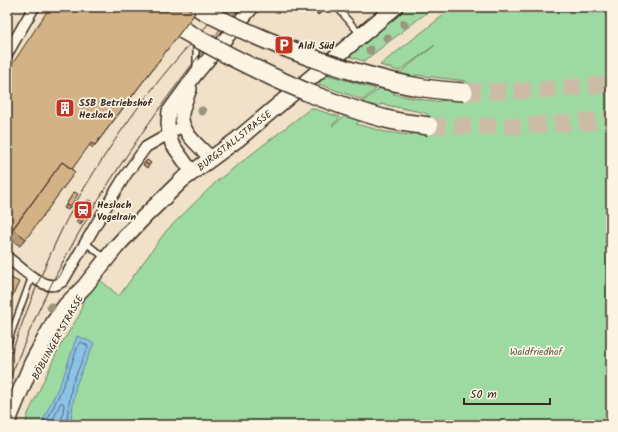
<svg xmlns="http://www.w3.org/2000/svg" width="618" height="432" viewBox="0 0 618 432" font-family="Kalam,sans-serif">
	<rect width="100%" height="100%" fill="#f0e1c8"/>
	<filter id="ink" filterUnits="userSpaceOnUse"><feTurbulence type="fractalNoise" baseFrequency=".025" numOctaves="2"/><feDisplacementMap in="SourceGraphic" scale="8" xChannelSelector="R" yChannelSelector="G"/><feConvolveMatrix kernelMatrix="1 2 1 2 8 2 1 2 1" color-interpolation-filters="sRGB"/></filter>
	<g filter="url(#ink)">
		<path fill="#9ddaa2" stroke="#6c8260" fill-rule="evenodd" d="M 406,7 L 434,7 L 364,61 L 348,56 Z
			M 454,7 L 611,7 L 611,425 L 25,425 L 28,414 L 60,346 L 80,314 L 83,301 L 99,279 L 119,296 L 166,231 L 217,181 L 311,108 L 340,117 L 332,126 L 435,45 L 399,71 L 380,65 ZM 416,75 L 466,81 L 468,85 L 456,98 L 435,102 L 393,94 ZM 381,104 L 426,113 L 432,119 L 426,130 L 409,135 L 386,132 L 356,124 Z
			M 325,74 L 376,89 L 363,100 L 316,83 Z"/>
		<path fill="#8ac2e8" stroke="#6a8597" d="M 77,336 L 94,343 L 76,385 L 70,425 L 42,425 L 44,418 L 64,375 Z"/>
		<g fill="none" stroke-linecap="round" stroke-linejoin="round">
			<path stroke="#5b676f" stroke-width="1" d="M 46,425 L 48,419 L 67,377 L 79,343 L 81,342 L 87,345 L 88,347 L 72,384 L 66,425
				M 51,425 L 60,404 L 62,402 L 64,405 L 61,425"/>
			<path stroke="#ccbca6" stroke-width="17" stroke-dasharray="17 8" stroke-linecap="butt" d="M 464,92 L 544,90 L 611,84
				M 429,126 L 518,126 L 611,120"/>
			<defs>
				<path id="service" d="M 341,12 L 360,34
					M 196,41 L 196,69
					M 86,243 L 105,258
					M 7,345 L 32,276"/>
				<path id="minor" d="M 7,54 L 34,7
					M 7,257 C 18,265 40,288 55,285 C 58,285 60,282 63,281 L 112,197 L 125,176 L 146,147 L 183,126"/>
				<path id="tertiary" d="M 190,89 C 187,97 183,106 182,114 C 180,132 199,146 211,158
					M 192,172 L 172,144 L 169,134 L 168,123 L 169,111 L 196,74 L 252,7"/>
				<path id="secondary" d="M 7,423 L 32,363 L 54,322 L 66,305 L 85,286 L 116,247 L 143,218 L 182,180 L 238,139 L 395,7"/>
			</defs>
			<use href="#service" stroke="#3b2a1e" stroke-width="8"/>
			<use href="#minor" stroke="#3b2a1e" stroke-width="13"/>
			<use href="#tertiary" stroke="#3b2a1e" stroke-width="16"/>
			<use href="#secondary" stroke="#3b2a1e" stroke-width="18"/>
			<use href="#service" stroke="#fcf5e5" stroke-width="5"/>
			<use href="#minor" stroke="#fcf5e5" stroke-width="10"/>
			<use href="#tertiary" stroke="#fcf5e5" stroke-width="13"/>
			<use href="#secondary" stroke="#fcf5e5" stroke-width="15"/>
			<path stroke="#3b2a1e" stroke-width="1" d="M 7,365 C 24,317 42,270 64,225 C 76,200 91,177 105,155 C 141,100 179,53 225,7
				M 7,385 C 21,352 34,318 51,285 C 95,197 151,116 212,39 C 221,28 231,18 240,7"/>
			<defs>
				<path id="trunk-bridge" d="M 145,7 C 197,40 251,69 309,93 C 335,103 362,113 390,120 C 403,123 416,124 429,126
					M 197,7 C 219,20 243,30 266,40 C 317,61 370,79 424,88 C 437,90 450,91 464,92"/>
			</defs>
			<use href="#trunk-bridge" stroke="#3b2a1e" stroke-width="20" stroke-linecap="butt"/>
			<use href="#trunk-bridge" stroke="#fcf5e5" stroke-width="17"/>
		</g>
		<g fill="#9a957d">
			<circle cx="404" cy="24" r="4.5"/>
			<circle cx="387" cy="38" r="4.5"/>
			<circle cx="370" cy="50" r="4.5"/>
			<circle cx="202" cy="111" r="4.5"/>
			<circle cx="51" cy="307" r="4.5"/>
		</g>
		<path fill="#b59973" stroke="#3b2a1e" d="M 314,7 L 327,7 L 318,15 L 313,9 Z
			M 131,8 L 195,13 L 93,148 L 89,145 L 72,169 L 75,172 L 20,246 L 7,237 L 9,234 L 7,232 L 7,71 Z
			M 147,160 L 151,163 L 147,168 L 143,165 Z
			M 74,192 L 70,207 L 68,210 L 64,208 Z
			M 88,200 L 82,222 L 80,225 L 76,222 Z"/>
		<path fill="#947d5e" stroke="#3b2a1e" d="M 326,7 L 327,7 L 318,15 L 320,12 Z
			M 7,292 L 13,295 L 11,298 L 7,296 Z"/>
		<path fill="#d3b286" stroke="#3b2a1e" d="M 7,7 L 14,7 L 7,23 Z
			M 50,7 L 129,7 L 131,8 L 132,7 L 186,7 L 195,13 L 95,145 L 91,143 L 72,169 L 62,162 L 11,231 L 7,228 L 7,72 Z
			M 315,7 L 326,7 L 320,12 Z
			M 147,160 L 151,163 L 149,165 L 145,163 Z
			M 62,162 L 75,172 L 26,239 L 13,229 Z
			M 74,192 L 78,194 L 70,207 L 66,205 Z
			M 88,200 L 93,202 L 82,222 L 78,219 Z
			M 7,276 L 19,282 L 13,295 L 7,292 Z
			M 7,299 L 11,300 L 7,311 Z
			M 7,312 L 9,313 L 7,319 Z"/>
	</g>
	<defs>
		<symbol id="parking-square" viewBox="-11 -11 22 22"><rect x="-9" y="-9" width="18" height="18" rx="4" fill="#c8321e" stroke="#fcf5e5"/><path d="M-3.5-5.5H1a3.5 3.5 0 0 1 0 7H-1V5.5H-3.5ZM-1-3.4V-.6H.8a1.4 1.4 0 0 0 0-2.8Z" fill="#fff"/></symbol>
		<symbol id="building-square" viewBox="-11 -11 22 22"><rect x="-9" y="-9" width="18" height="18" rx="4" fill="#c8321e" stroke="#fcf5e5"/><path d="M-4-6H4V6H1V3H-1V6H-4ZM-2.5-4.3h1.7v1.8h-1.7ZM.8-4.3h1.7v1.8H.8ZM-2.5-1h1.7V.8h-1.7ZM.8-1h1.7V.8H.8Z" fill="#fff"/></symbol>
		<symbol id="station-square" viewBox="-11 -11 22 22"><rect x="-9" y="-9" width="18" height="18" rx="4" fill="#c8321e" stroke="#fcf5e5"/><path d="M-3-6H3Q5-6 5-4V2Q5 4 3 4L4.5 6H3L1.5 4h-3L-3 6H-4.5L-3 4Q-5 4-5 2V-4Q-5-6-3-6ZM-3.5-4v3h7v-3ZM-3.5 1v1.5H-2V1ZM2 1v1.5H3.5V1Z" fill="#fff"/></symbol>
	</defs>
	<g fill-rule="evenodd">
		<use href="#parking-square" x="273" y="34" width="22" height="22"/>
		<use href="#building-square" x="54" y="97" width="22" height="22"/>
		<use href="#station-square" x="72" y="199" width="22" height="22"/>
	</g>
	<g text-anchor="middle" stroke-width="3.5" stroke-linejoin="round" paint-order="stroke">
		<g font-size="10" font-weight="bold" fill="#3b2a1e" stroke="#fcf5e5" text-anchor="start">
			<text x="298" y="49">Aldi Süd</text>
			<text x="79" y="106">SSB Betriebshof<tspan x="79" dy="12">Heslach</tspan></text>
			<text x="97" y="208">Heslach<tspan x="97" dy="12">Vogelrain</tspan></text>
		</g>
		<g font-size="10" fill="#3b2a1e" stroke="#fcf5e5">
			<text transform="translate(234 140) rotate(-38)" y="4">BURGSTALLSTRASSE</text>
			<text transform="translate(57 337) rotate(-61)" y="4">BÖBLINGER STRASSE</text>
		</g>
		<g font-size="10" fill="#54563f" stroke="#fcf5e5">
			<text x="536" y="355">Waldfriedhof</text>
		</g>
	</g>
	<rect width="618" height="432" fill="none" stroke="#fcf5e5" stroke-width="24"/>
	<rect x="12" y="12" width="594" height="408" fill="none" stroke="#3b2a1e" stroke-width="1.5" filter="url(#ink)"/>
	<path d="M464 398v6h86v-6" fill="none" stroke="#3b2a1e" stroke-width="2"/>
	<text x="470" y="398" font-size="12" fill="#3b2a1e" stroke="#fcf5e5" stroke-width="3" paint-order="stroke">50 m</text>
</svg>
